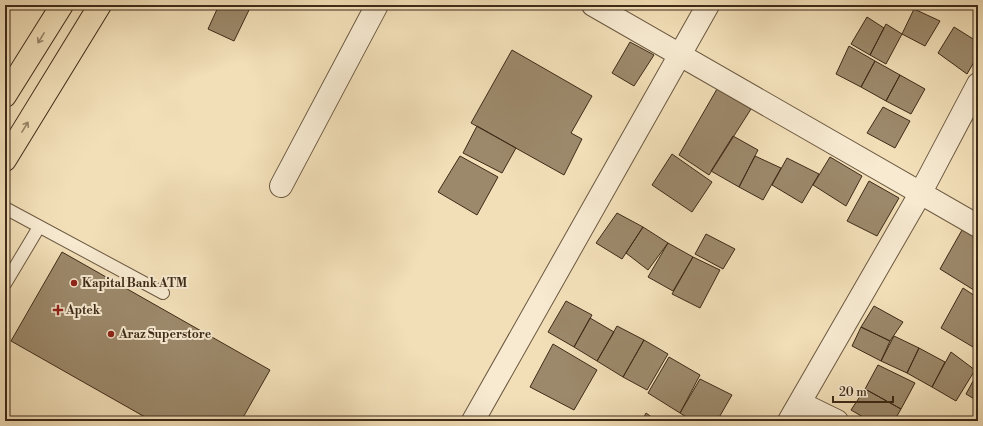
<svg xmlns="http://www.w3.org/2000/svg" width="983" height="426" viewBox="0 0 983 426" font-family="'Libre Bodoni',serif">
	<rect width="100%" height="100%" fill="#f2dfb8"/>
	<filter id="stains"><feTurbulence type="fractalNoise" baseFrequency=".005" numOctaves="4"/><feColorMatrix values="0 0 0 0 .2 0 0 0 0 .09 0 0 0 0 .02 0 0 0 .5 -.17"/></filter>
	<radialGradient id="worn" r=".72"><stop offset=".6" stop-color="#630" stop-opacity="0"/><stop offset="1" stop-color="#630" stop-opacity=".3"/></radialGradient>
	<path fill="#9c896b" stroke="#3e2b18" d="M 219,5 L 244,5 L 250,8 L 234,41 L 208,29 Z
		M 914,9 L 940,21 L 925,46 L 902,34 Z
		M 867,17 L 884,28 L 870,55 L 851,44 Z
		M 886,24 L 902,34 L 886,64 L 870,55 Z
		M 954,27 L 978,42 L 978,55 L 967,74 L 938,53 Z
		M 630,42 L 654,55 L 634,86 L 612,73 Z
		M 849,46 L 875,61 L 861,87 L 836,74 Z
		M 512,50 L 592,96 L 571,133 L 582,139 L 564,175 L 471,123 Z
		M 875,61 L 900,75 L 886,101 L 861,87 Z
		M 900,75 L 925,89 L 911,114 L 886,101 Z
		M 717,89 L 751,109 L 709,175 L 679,155 Z
		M 883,107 L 910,121 L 895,148 L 867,133 Z
		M 477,126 L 516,148 L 502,173 L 463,153 Z
		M 733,136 L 758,150 L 739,187 L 711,171 Z
		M 672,154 L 712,182 L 692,212 L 652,185 Z
		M 460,156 L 498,177 L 477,215 L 438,192 Z
		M 755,156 L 781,168 L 763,200 L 739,187 Z
		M 830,157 L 862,176 L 846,206 L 813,185 Z
		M 787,158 L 819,174 L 802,203 L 772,185 Z
		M 869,181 L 899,198 L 877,236 L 847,221 Z
		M 617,213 L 643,227 L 622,259 L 596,243 Z
		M 643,227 L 668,243 L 648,270 L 626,253 Z
		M 962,230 L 978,239 L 977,292 L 940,269 Z
		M 706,234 L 735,249 L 723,269 L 695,254 Z
		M 668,243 L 693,257 L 673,291 L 648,277 Z
		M 62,252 L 270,370 L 241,421 L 152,421 L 11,341 Z
		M 693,257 L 720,270 L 700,308 L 672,294 Z
		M 963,288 L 978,298 L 978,350 L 941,328 Z
		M 566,301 L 592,315 L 574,347 L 548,332 Z
		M 874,306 L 903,322 L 890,341 L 861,327 Z
		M 590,318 L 614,332 L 597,361 L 574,347 Z
		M 617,326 L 644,340 L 623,377 L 597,361 Z
		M 861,327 L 890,341 L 881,361 L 852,346 Z
		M 894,336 L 919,348 L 907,373 L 881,361 Z
		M 644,340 L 668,354 L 647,390 L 623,377 Z
		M 553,344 L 597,370 L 574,410 L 530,387 Z
		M 919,348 L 945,362 L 932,387 L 907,373 Z
		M 951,352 L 975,370 L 956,401 L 932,387 Z
		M 669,357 L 700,375 L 680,413 L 648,393 Z
		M 878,365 L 915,383 L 901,409 L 865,389 Z
		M 978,372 L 978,397 L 976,400 L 966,394 Z
		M 700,379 L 732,395 L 717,421 L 693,421 L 680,413 Z
		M 865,389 L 901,409 L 894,421 L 870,421 L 851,410 Z
		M 646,413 L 657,421 L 642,421 Z"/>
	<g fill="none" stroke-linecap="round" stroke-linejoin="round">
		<defs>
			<path id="service" d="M 5,208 L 163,293
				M 5,284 L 39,227"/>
			<path id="minor" d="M 593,5 L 978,226
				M 281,186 L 377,5
				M 800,403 L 837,421
				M 473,421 L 708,5
				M 789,421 L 920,194 L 978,84"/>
			<path id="primary" d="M 5,96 L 62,5
				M 5,160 L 100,5"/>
		</defs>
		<use href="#service" stroke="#6b5840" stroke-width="14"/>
		<use href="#minor" stroke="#6b5840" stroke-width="24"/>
		<use href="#primary" stroke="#3e2b18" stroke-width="24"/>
		<use href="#service" stroke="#f7ead1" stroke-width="12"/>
		<use href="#minor" stroke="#f7ead1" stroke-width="22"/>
		<use href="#primary" stroke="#f2dfb8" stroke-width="22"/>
	</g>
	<defs><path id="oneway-shaft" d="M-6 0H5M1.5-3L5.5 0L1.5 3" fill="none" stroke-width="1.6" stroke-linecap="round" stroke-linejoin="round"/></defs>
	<g stroke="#988568">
		<use href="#oneway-shaft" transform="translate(41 38) rotate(122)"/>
		<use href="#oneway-shaft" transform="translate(25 127) rotate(-58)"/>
	</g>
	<g fill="#8f2418" stroke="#f7ead1" stroke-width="1.5">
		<circle cx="74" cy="283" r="4"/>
		<path d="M56 304h4v4h4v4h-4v4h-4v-4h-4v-4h4z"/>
		<circle cx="111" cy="334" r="4"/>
	</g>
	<g text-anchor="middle" stroke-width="4" stroke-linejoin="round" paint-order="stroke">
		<g font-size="12" font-weight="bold" fill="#3e2b18" stroke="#f7ead1" text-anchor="start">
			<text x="82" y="287">Kapital Bank ATM</text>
			<text x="66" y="314">Aptek</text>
			<text x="119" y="338">Araz Superstore</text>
		</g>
	</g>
	<rect width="983" height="426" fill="none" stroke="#f2dfb8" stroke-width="20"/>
	<rect x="6" y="6" width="971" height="414" fill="none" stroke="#3e2b18" stroke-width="2"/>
	<rect x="10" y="10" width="963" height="406" fill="none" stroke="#3e2b18"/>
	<path d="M833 396v6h60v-6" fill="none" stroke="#3e2b18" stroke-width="2"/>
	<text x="839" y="396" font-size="12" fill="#3e2b18" stroke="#f7ead1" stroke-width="3" paint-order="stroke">20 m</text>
	<rect width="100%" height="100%" filter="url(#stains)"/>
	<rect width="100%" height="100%" fill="url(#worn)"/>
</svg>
